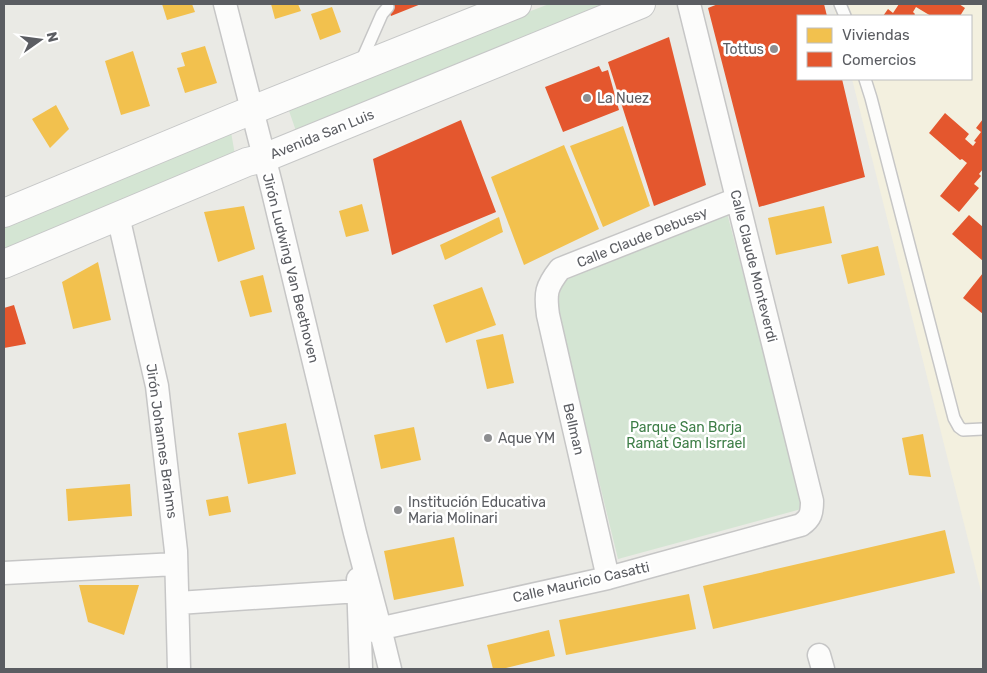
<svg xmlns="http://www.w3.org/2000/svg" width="987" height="673" viewBox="0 0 987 673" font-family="Rubik,sans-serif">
	<rect width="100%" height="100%" fill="#eaeae5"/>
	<path fill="#f3f0df" d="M 833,4 L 983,4 L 983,599 L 852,79 L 971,79 L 971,16 L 836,16 Z"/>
	<path fill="#d4e5d3" d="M 549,4 L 612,4 L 296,131 L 287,105 Z
		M 230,126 L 235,155 L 4,251 L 4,224 Z
		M 727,213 L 805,508 L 618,559 L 556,305 L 564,280 Z"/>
	<path fill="#f2c14e" d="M 162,4 L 192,4 L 195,12 L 167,20 Z
		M 271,4 L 298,4 L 301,11 L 275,19 Z
		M 332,7 L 341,32 L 320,40 L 311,14 Z
		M 205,46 L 217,83 L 185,93 L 177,68 L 185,66 L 181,53 Z
		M 133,51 L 150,106 L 121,115 L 105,61 Z
		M 56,105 L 69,129 L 50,148 L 32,119 Z
		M 623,126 L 650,206 L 603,227 L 570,146 Z
		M 564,145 L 599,229 L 524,265 L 491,177 Z
		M 362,204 L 369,231 L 346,237 L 339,211 Z
		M 244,206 L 255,249 L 218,262 L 204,212 Z
		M 824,206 L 832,243 L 776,255 L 768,218 Z
		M 499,217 L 503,232 L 445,260 L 440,245 Z
		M 878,246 L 885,275 L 848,284 L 841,255 Z
		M 98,262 L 111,320 L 73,329 L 62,282 Z
		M 263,275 L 272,312 L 250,317 L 240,281 Z
		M 482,287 L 496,325 L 446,343 L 433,305 Z
		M 503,334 L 514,383 L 487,389 L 476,340 Z
		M 286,423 L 296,474 L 248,484 L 238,433 Z
		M 414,427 L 421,460 L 381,469 L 374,435 Z
		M 923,434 L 931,477 L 909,475 L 902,438 Z
		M 130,484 L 132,516 L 68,521 L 66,489 Z
		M 228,496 L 231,512 L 209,516 L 206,500 Z
		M 945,530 L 955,573 L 713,629 L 703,586 Z
		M 454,537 L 464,586 L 394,600 L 384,551 Z
		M 79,585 L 139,585 L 124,635 L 88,622 Z
		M 689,594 L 696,629 L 566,655 L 559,620 Z
		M 549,630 L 555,656 L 502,669 L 493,669 L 487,645 Z"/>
	<path fill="#e4572e" d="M 386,4 L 421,4 L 391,16 Z
		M 718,4 L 824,4 L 827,16 L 798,16 L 798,79 L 842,79 L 865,177 L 759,207 L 708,8 Z
		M 899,4 L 959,4 L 965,8 L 960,16 L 931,16 L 916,7 L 913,12 L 915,14 L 914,16 L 883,16 L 888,9 L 893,13 Z
		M 669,37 L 706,185 L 654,206 L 608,62 Z
		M 599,66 L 602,72 L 608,70 L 619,110 L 563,132 L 545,87 Z
		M 945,113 L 969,134 L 965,139 L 973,146 L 976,142 L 974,141 L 981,132 L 976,128 L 983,119 L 983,169 L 979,174 L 981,176 L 974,184 L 979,188 L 959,212 L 940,196 L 967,163 L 962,159 L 960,160 L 929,133 Z
		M 461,120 L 496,212 L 392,255 L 373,159 Z
		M 969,215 L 983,227 L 983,261 L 952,234 Z
		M 983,273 L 983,314 L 963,298 Z
		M 14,305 L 26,344 L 4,348 L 4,308 Z"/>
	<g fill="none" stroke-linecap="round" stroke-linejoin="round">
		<defs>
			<path id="lane" d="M 840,4 L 845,16
				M 360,64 L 382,14 L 388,7
				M 865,79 L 871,98 L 954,418 L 959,427 L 963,430 L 983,429"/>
			<path id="street" d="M 225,4 L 272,188 L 355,533 L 380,628 L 390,669
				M 118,216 L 157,386 L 176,551 L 179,669
				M 4,573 L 176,564
				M 608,578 L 548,315 C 545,293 546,287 560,269 L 737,199
				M 358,579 L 361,669
				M 178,603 L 359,591
				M 360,633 L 608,578 L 801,525 C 811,518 812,513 812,501 L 689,4
				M 819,655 L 823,669"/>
			<path id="secondary" d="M 4,213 L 235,117 L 517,4
				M 4,264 L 247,162 L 264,158 L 641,4"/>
		</defs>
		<use href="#lane" stroke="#c6c6c6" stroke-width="14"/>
		<use href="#street" stroke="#c6c6c6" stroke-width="25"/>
		<use href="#secondary" stroke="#c6c7c7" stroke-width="30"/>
		<use href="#lane" stroke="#fcfcfb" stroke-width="11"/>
		<use href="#street" stroke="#fcfcfb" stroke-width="22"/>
		<use href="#secondary" stroke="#fcfcfb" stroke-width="28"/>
	</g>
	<g fill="#8d8e90" stroke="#fff" stroke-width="2">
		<circle cx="774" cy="49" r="5"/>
		<circle cx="587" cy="98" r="5"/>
		<circle cx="488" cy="438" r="5"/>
		<circle cx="398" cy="510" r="5"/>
	</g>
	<g text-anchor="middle" stroke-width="5" stroke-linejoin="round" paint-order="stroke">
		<g font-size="14" fill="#5b5d62" stroke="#fff" text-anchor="start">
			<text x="764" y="54" text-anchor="end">Tottus</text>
			<text x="597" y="103">La Nuez</text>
			<text x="498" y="443">Aque YM</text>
			<text x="408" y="507">Institución Educativa<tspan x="408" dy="16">Maria Molinari</tspan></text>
		</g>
		<g font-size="14" fill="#5b5d62" stroke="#fff">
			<text transform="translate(322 134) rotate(-22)" y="5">Avenida San Luis</text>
			<text transform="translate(642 237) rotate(-22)" y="5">Calle Claude Debussy</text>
			<text transform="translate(754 266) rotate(76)" y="5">Calle Claude Monteverdi</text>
			<text transform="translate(291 268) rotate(76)" y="5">Jirón Ludwing Van Beethoven</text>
			<text transform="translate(574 429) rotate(77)" y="5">Bellman</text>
			<text transform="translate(162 441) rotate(82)" y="5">Jirón Johannes Brahms</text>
			<text transform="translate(581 582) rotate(-13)" y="5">Calle Mauricio Casatti</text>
		</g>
		<g font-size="14" fill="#3e7e47" stroke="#fff">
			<text x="686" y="432">Parque San Borja<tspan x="686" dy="16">Ramat Gam Isrrael</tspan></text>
		</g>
	</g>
	<rect width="987" height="673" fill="none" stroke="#5b5d62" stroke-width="10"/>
	<rect x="797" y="15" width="175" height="65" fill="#ffffff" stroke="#bdbec0"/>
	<rect x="807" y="28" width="25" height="15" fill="#f2c14e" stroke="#bdbec0"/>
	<text x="842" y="40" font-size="15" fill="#5b5d62">Viviendas</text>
	<rect x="807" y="52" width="25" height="15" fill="#e4572e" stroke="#bdbec0"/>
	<text x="842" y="65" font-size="15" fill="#5b5d62">Comercios</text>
	<g transform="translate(40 40) rotate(76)" stroke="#ffffff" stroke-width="4" paint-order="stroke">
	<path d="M0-4L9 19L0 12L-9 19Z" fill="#5b5d62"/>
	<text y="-8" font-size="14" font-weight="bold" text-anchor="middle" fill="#5b5d62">N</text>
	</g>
</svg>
